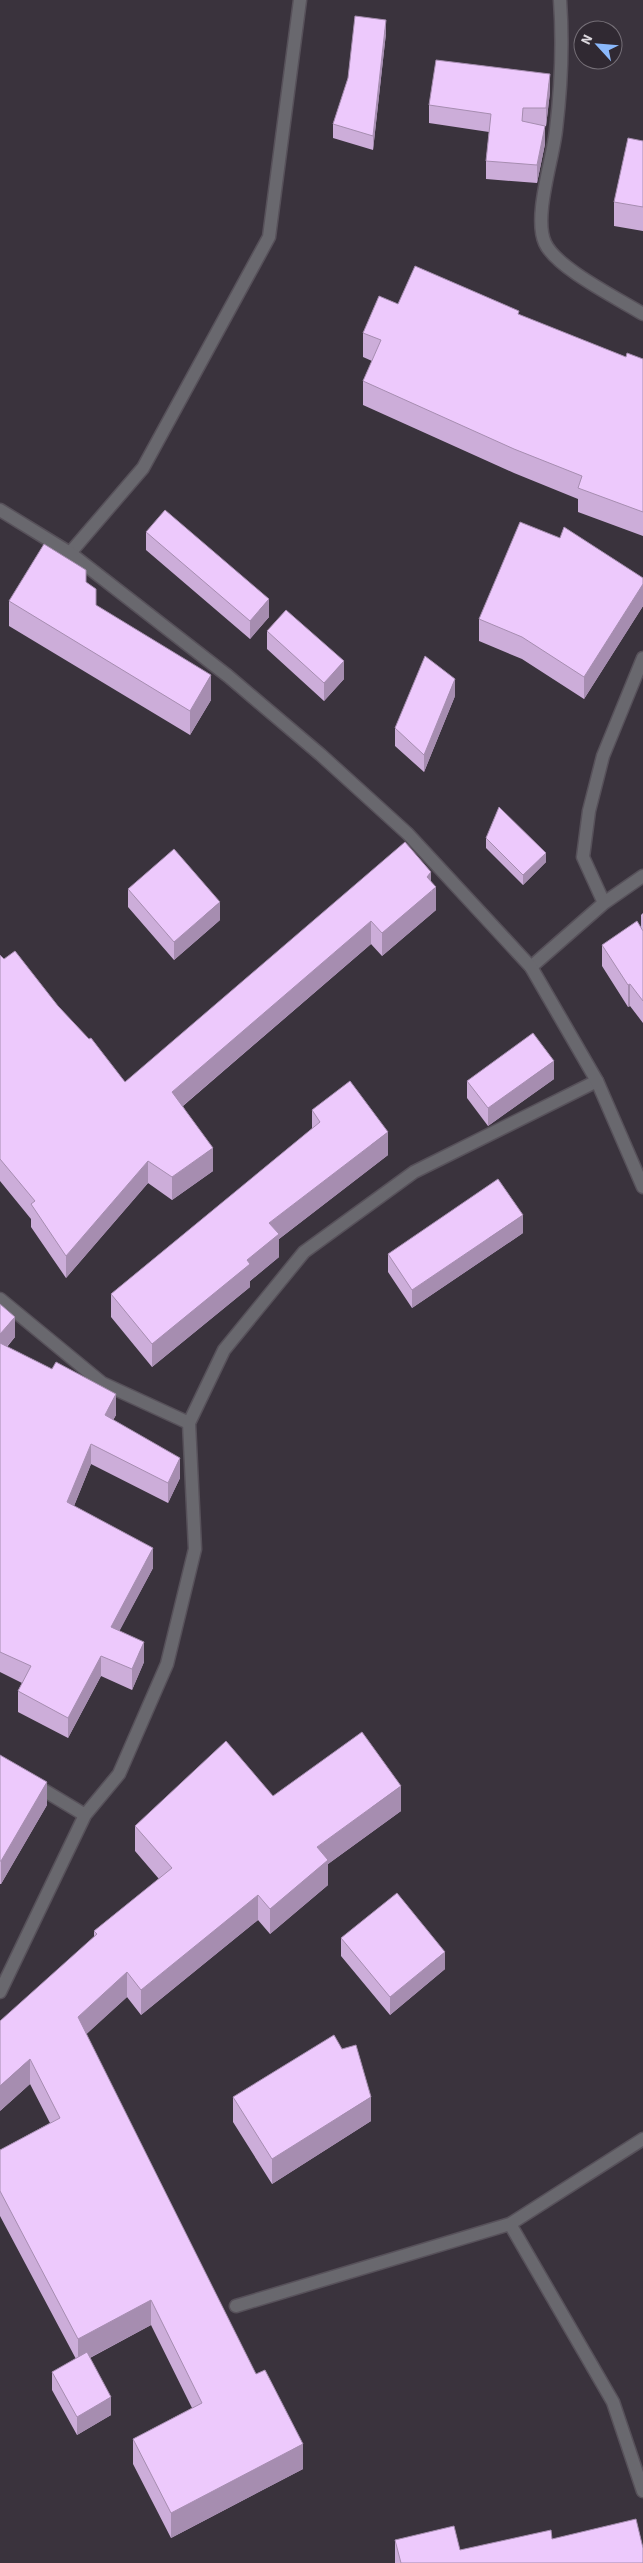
<svg xmlns="http://www.w3.org/2000/svg" width="643" height="2563" viewBox="0 0 643 2563" font-family="'Source Sans 3',sans-serif">
	<rect width="100%" height="100%" fill="#3a333d"/>
	<g fill="none" stroke-linecap="round" stroke-linejoin="round">
		<defs>
			<path id="minor" d="M 560,0 C 563,42 561,88 556,130 C 553,159 533,217 545,243 C 556,268 619,299 643,314
				M 70,553 L 143,468 L 269,237 L 300,0
				M 604,903 L 583,857 L 589,811 L 603,756 L 643,658
				M 531,967 L 604,903 L 643,876
				M 0,1299 L 102,1383 L 189,1423
				M 32,1783 L 85,1815
				M 0,1992 L 85,1815 L 119,1774 L 167,1664 L 195,1549 L 189,1423 L 224,1350 L 304,1252 L 414,1172 L 597,1081
				M 510,2224 L 613,2402 L 643,2491
				M 236,2306 L 510,2224 L 643,2139"/>
			<path id="tertiary" d="M 0,510 L 70,553 L 228,676 L 321,755 L 408,834 L 531,967 L 597,1081 L 643,1187"/>
		</defs>
		<use href="#minor" stroke="#57515a" stroke-width="15"/>
		<use href="#tertiary" stroke="#57515a" stroke-width="15"/>
		<use href="#minor" stroke="#69686e" stroke-width="12"/>
		<use href="#tertiary" stroke="#69686e" stroke-width="12"/>
	</g>
	<path fill="#ccadd9" d="M 386,33 L 373,150 L 333,138 L 333,124 Z
		M 550,92 L 546,126 L 545,126 L 545,144 L 537,183 L 486,179 L 486,161 L 489,132 L 429,123 L 429,105 Z
		M 643,141 L 643,231 L 614,226 L 614,202 Z
		M 519,315 L 626,357 L 643,359 L 643,536 L 578,512 L 578,499 L 514,473 L 363,405 L 363,381 L 372,361 L 363,357 L 363,333 Z
		M 146,532 L 269,617 L 250,639 L 146,550 Z
		M 643,578 L 643,606 L 584,699 L 522,659 L 479,641 L 479,619 Z
		M 86,583 L 96,606 L 211,700 L 190,735 L 9,626 L 9,601 Z
		M 267,631 L 344,679 L 324,701 L 267,649 Z
		M 455,696 L 424,772 L 395,746 L 395,728 Z
		M 486,838 L 546,862 L 523,885 L 486,848 Z
		M 431,881 L 436,910 L 382,956 L 371,944 L 183,1106 L 213,1171 L 172,1200 L 148,1183 L 66,1278 L 31,1227 L 31,1219 L 0,1181 L 0,955 L 4,959 L 58,1006 L 125,1082 Z
		M 128,889 L 220,920 L 174,960 L 128,907 Z
		M 643,913 L 643,1023 L 630,1006 L 628,1007 L 602,966 L 602,945 L 641,927 L 641,915 Z
		M 554,1079 L 488,1126 L 467,1098 L 467,1081 Z
		M 312,1110 L 388,1155 L 279,1239 L 279,1257 L 250,1281 L 250,1287 L 152,1367 L 111,1317 L 111,1294 L 312,1129 Z
		M 523,1233 L 412,1308 L 388,1272 L 388,1254 Z
		M 0,1304 L 15,1337 L 7,1347 L 116,1415 L 113,1420 L 180,1478 L 168,1503 L 91,1464 L 74,1506 L 153,1568 L 119,1631 L 144,1662 L 132,1690 L 101,1676 L 68,1738 L 18,1712 L 18,1691 L 22,1683 L 0,1672 Z
		M 0,1755 L 47,1805 L 1,1884 L 0,1884 Z
		M 273,1796 L 401,1811 L 328,1864 L 328,1885 L 270,1934 L 258,1920 L 141,2015 L 127,1997 L 86,2034 L 303,2469 L 171,2538 L 133,2464 L 133,2439 L 192,2408 L 151,2325 L 90,2358 L 111,2415 L 77,2435 L 52,2390 L 52,2372 L 76,2359 L 0,2216 L 0,2150 L 50,2123 L 30,2084 L 0,2111 L 94,1937 L 94,1931 L 159,1879 L 135,1851 L 135,1826 Z
		M 341,1938 L 445,1969 L 390,2015 L 341,1956 Z
		M 233,2097 L 371,2121 L 272,2184 L 233,2122 Z
		M 552,2539 L 643,2563 L 395,2563 L 395,2540 L 460,2550 Z"/>
	<path fill="#a68db0" d="M 386,20 L 386,33 L 373,150 L 373,136 Z
		M 550,74 L 550,92 L 546,126 L 546,108 Z
		M 545,126 L 545,144 L 537,183 L 537,165 Z
		M 643,584 L 643,606 L 584,699 L 584,677 Z
		M 269,599 L 269,617 L 250,639 L 250,621 Z
		M 344,661 L 344,679 L 324,701 L 324,683 Z
		M 211,675 L 211,700 L 190,735 L 190,711 Z
		M 455,679 L 455,696 L 424,772 L 424,755 Z
		M 546,853 L 546,862 L 523,885 L 523,875 Z
		M 431,872 L 431,892 L 436,887 L 436,910 L 382,956 L 382,933 L 427,877 Z
		M 220,902 L 220,920 L 174,960 L 174,942 Z
		M 371,921 L 371,944 L 172,1115 L 172,1092 Z
		M 630,984 L 630,1006 L 628,1007 L 628,985 Z
		M 554,1061 L 554,1079 L 488,1126 L 488,1108 Z
		M 388,1132 L 388,1155 L 279,1239 L 279,1257 L 250,1281 L 250,1287 L 152,1367 L 152,1344 L 247,1260 L 269,1223 Z
		M 213,1148 L 213,1171 L 172,1200 L 172,1177 Z
		M 148,1161 L 148,1183 L 66,1278 L 66,1256 Z
		M 523,1215 L 523,1233 L 412,1308 L 412,1290 Z
		M 15,1317 L 15,1337 L 0,1354 L 0,1334 Z
		M 116,1394 L 116,1415 L 105,1435 L 105,1415 Z
		M 91,1444 L 91,1464 L 67,1523 L 67,1502 Z
		M 180,1458 L 180,1478 L 168,1503 L 168,1483 Z
		M 153,1548 L 153,1568 L 111,1647 L 111,1627 Z
		M 144,1642 L 144,1662 L 132,1690 L 132,1669 Z
		M 101,1656 L 101,1676 L 68,1738 L 68,1718 Z
		M 47,1782 L 47,1805 L 1,1884 L 1,1861 Z
		M 401,1786 L 401,1811 L 328,1864 L 328,1885 L 270,1934 L 270,1909 L 317,1847 Z
		M 258,1895 L 258,1920 L 141,2015 L 141,1990 Z
		M 445,1952 L 445,1969 L 390,2015 L 390,1997 Z
		M 127,1972 L 127,1997 L 78,2042 L 78,2017 Z
		M 30,2059 L 30,2084 L 0,2111 L 0,2086 Z
		M 371,2097 L 371,2121 L 272,2184 L 272,2159 Z
		M 151,2300 L 151,2325 L 78,2364 L 78,2339 Z
		M 111,2397 L 111,2415 L 77,2435 L 77,2417 Z
		M 303,2444 L 303,2469 L 171,2538 L 171,2513 Z"/>
	<path fill="#edc9fc" stroke="#a68db0" d="M 355,16 L 386,20 L 373,136 L 333,124 L 348,78 Z
		M 436,60 L 550,74 L 546,108 L 523,108 L 522,121 L 545,126 L 537,165 L 486,161 L 491,114 L 429,105 Z
		M 628,138 L 643,141 L 643,207 L 614,202 Z
		M 415,266 L 519,311 L 518,314 L 626,357 L 627,353 L 643,359 L 643,512 L 578,488 L 582,476 L 514,449 L 363,381 L 381,340 L 363,333 L 379,296 L 398,304 Z
		M 165,510 L 269,599 L 250,621 L 146,532 Z
		M 520,522 L 560,538 L 564,527 L 643,578 L 643,584 L 584,677 L 522,637 L 479,619 Z
		M 44,544 L 86,570 L 86,582 L 96,589 L 96,605 L 211,675 L 190,711 L 9,601 Z
		M 286,610 L 344,661 L 324,683 L 267,631 Z
		M 425,656 L 455,679 L 424,755 L 395,728 Z
		M 499,807 L 546,853 L 523,875 L 486,838 Z
		M 405,842 L 431,872 L 427,877 L 436,887 L 382,933 L 371,921 L 172,1092 L 213,1148 L 172,1177 L 148,1161 L 66,1256 L 31,1204 L 35,1201 L 0,1159 L 0,955 L 4,959 L 15,951 L 58,1006 L 89,1039 L 91,1038 L 125,1082 Z
		M 174,849 L 220,902 L 174,942 L 128,889 Z
		M 637,921 L 643,931 L 643,1001 L 630,984 L 628,985 L 602,945 Z
		M 533,1033 L 554,1061 L 488,1108 L 467,1081 Z
		M 350,1081 L 388,1132 L 269,1223 L 279,1234 L 247,1260 L 250,1264 L 152,1344 L 111,1294 L 320,1122 L 312,1110 Z
		M 498,1179 L 523,1215 L 412,1290 L 388,1254 Z
		M 0,1304 L 15,1317 L 0,1334 Z
		M 0,1343 L 52,1369 L 56,1362 L 116,1394 L 105,1415 L 180,1458 L 168,1483 L 91,1444 L 67,1502 L 153,1548 L 111,1627 L 144,1642 L 132,1669 L 101,1656 L 68,1718 L 18,1691 L 31,1666 L 0,1652 Z
		M 362,1732 L 401,1786 L 317,1847 L 328,1860 L 270,1909 L 258,1895 L 141,1990 L 127,1972 L 78,2017 L 256,2374 L 265,2370 L 303,2444 L 171,2513 L 133,2439 L 202,2403 L 151,2300 L 78,2339 L 0,2191 L 0,2150 L 60,2118 L 30,2059 L 0,2086 L 0,2021 L 97,1934 L 94,1931 L 172,1868 L 135,1826 L 226,1741 L 273,1796 Z
		M 0,1755 L 47,1782 L 1,1861 L 0,1861 Z
		M 397,1893 L 445,1952 L 390,1997 L 341,1938 Z
		M 334,2035 L 342,2049 L 356,2045 L 371,2097 L 272,2159 L 233,2097 Z
		M 87,2352 L 111,2397 L 77,2417 L 52,2372 Z
		M 636,2519 L 643,2548 L 643,2563 L 401,2563 L 395,2540 L 454,2526 L 460,2550 L 551,2530 L 552,2539 Z"/>
	<g transform="translate(598 45) rotate(296)"><circle r="24" fill="#302932" stroke="#756f77"/>
	<path d="M0-4L9 19L0 12L-9 19Z" fill="#8bb9fc"/>
	<text y="-8" font-size="14" font-weight="bold" text-anchor="middle" fill="#dcd8de">N</text>
	</g>
</svg>
